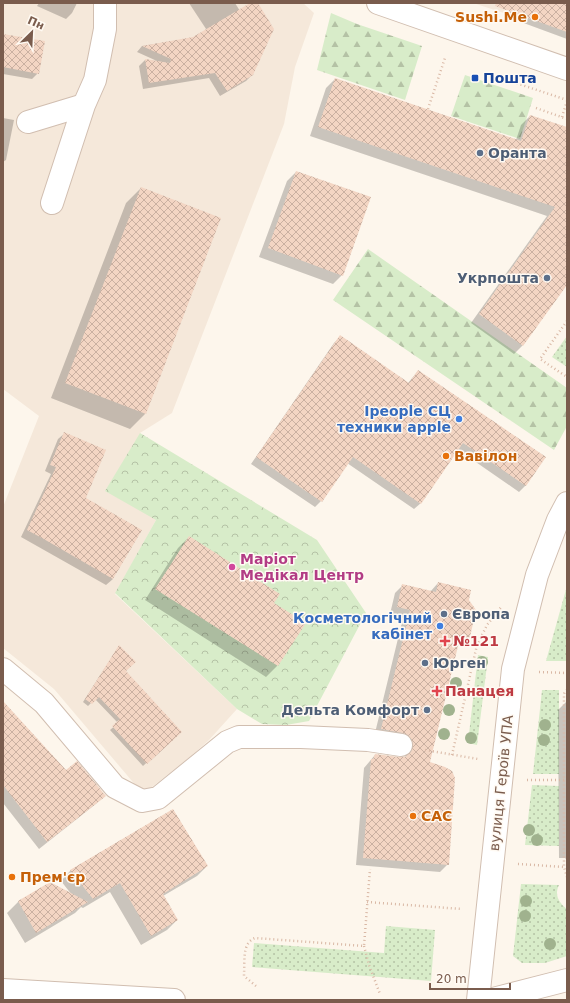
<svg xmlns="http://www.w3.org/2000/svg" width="570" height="1003" viewBox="0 0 570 1003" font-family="'DejaVu Sans',sans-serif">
	<defs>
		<pattern id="grass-dots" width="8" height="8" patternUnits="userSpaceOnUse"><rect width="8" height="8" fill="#d8ecc9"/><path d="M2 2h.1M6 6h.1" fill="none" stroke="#b4c2a5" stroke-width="1.8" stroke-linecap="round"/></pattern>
		<pattern id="forest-firs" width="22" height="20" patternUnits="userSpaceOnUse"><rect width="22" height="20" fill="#d8ecc9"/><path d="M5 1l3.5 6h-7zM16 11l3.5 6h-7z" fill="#b4c2a5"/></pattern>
		<pattern id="park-crowns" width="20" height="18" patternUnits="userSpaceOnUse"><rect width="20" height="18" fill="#d8ecc9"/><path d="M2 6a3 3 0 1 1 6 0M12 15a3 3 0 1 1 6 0" fill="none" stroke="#b4c2a5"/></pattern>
		<pattern id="building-cross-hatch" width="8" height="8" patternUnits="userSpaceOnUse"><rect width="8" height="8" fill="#f3d5c3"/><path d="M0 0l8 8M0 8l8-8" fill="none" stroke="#cab0a1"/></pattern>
	</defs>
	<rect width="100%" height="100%" fill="#fdf6ec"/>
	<path fill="#f5e8da" d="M 3,3 L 303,3 L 314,13 L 295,67 L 284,124 L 172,413 L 140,433 L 156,520 L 115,594 L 237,709 L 209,740 L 190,757 L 143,794 L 54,689 L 3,648 L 3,507 L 39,416 L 3,389 Z
		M 473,3 L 508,3 L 504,13 Z"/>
	<path fill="url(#grass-dots)" d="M 567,336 L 567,367 L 552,357 Z
		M 567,586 L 567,661 L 546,661 Z
		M 478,655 L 488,657 L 477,745 L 468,743 Z
		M 542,690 L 559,690 L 559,774 L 533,774 Z
		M 532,785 L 559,786 L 559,846 L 525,845 Z
		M 521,884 L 559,885 C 554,895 559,903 567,909 L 567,956 L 545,963 L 522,963 L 513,956 Z
		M 386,926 L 435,930 L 431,981 L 252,967 L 254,943 L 384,953 Z"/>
	<path fill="url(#forest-firs)" d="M 331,13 L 357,24 L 422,46 L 405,100 L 317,70 Z
		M 465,75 L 533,98 L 520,139 L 451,116 Z
		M 368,249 L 567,388 L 567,426 L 554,450 L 333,300 Z"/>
	<path fill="url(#park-crowns)" d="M 140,433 L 317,540 L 366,613 L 309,721 L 286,725 L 262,724 L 237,709 L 115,593 L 156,520 L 105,491 Z"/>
	<path fill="#0003" d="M 39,3 L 77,3 L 72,13 L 66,19 L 37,6 Z
		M 189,3 L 235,3 L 240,11 L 252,3 L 257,3 L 252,75 L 246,81 L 220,96 L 209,78 L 143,89 L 139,66 L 145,60 L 157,61 L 137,52 L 142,46 L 210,35 Z
		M 512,3 L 567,3 L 567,39 L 507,17 Z
		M 3,35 L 38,73 L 32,79 L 3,74 Z
		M 335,79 L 516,140 L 521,125 L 530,116 L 567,128 L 567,283 L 523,345 L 514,354 L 471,323 L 547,216 L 310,136 L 326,88 Z
		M 3,118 L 14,120 L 6,160 L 3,162 Z
		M 296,172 L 342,275 L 333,284 L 259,257 L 287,181 Z
		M 141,188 L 220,219 L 145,414 L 130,429 L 51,398 L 126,203 Z
		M 340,337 L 408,383 L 418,371 L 526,485 L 519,492 L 457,449 L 421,503 L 414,509 L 347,463 L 321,501 L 315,507 L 251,464 L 334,343 Z
		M 65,433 L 84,498 L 113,579 L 106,585 L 21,537 L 51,474 L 45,471 L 58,439 Z
		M 189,537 L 273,603 L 304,623 L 277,666 L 266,677 L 145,600 L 178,548 Z
		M 438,583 L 468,600 L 469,636 L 461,644 L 457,646 L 429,762 L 448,864 L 440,872 L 356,865 L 364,768 L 375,755 L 405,758 L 406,755 L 405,748 L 374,737 L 403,618 L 390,614 L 395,593 L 403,585 L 430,592 Z
		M 117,649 L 124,671 L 180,732 L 143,766 L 110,730 L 118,723 L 95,699 L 88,706 L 83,702 Z
		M 567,701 L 567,860 L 565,858 L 559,858 L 558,710 Z
		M 3,703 L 65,771 L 105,796 L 97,803 L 39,849 L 3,803 Z
		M 173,810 L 207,866 L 197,876 L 163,896 L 177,920 L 167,930 L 141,945 L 110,892 L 83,908 L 81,907 L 75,913 L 25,943 L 7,913 L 18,902 L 50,883 L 72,895 L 61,881 L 70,871 Z"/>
	<path fill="url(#building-cross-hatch)" d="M 250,3 L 258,3 L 274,29 L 253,75 L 227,91 L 215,73 L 149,83 L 145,59 L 170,63 L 171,59 L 142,46 L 193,37 Z
		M 496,3 L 567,3 L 567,32 L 495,6 Z
		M 3,34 L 45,41 L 39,74 L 3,67 Z
		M 335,78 L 521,141 L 530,115 L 567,127 L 567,285 L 523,346 L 479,314 L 555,207 L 318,127 Z
		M 296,171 L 371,197 L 343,276 L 268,248 Z
		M 141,187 L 221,218 L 146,414 L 65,383 Z
		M 340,335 L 409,383 L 418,370 L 546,457 L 526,486 L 463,443 L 421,504 L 353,457 L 322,502 L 256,457 Z
		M 64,432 L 106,450 L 86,498 L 142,530 L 113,579 L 42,538 L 27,530 L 56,467 L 50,465 Z
		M 189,536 L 280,594 L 274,603 L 306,623 L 278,666 L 155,589 Z
		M 438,582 L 471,590 L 469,600 L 476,610 L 470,637 L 459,642 L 430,762 L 445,767 L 452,771 L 455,778 L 449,865 L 363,858 L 371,759 L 373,759 L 375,754 L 399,757 L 405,757 L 411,752 L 413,746 L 412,740 L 408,735 L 403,733 L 381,729 L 410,610 L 397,607 L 402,584 L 436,592 Z
		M 119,645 L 136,662 L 126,671 L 182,732 L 147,764 L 112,726 L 120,719 L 99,697 L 92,704 L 85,699 Z
		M 3,701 L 66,770 L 77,761 L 106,796 L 47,842 L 3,785 Z
		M 173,809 L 208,866 L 163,894 L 178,920 L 151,936 L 120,883 L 93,899 L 70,870 Z
		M 50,882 L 88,902 L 36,933 L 18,901 Z"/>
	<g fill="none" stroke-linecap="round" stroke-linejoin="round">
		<defs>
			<path id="minor" d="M 378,3 L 567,69
				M 28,122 L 84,105
				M 52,203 L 84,105 L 95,80 L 105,29 L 105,3
				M 3,669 L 44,703 L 115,787 L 142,801 L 158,798 L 227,742 L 239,737 L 301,737 L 368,740 L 401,745
				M 3,990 L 174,1000
				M 478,1000 L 513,669 L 537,575 L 558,520 L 567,503
				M 489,1000 L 567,980"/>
		</defs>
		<use href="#minor" stroke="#d1beb0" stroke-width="24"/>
		<path stroke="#d9b8a5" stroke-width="2.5" stroke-dasharray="1 3" stroke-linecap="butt" d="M 513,82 L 567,100
			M 536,108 L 567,119
			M 428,109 L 445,58
			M 562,117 L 567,101
			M 567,321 L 540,359 L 567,377
			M 539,672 L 567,673
			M 567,690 L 565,691 L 564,694 L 564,867 L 567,877
			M 425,750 L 478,759
			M 452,755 L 477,645 L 487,625 L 502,606
			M 527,780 L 564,780
			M 518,864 L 564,867
			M 367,902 L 462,909
			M 364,946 L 369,965 L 380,994
			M 256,986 L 244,976 L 244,973 C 245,960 242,943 255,938 L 364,946 L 370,869"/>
		<use href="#minor" stroke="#fff" stroke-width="22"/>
	</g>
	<g fill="#a0b28e">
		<circle cx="482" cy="662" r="6"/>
		<circle cx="456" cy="683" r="6"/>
		<circle cx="449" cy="710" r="6"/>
		<circle cx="545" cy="725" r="6"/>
		<circle cx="444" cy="734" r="6"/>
		<circle cx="471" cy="738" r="6"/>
		<circle cx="544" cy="740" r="6"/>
		<circle cx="529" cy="830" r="6"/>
		<circle cx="537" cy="840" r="6"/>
		<circle cx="526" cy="901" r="6"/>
		<circle cx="525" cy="916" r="6"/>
		<circle cx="550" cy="944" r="6"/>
	</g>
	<g fill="#e8710a" stroke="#fffaf3" stroke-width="1.5">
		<circle cx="535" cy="17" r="4"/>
		<circle cx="446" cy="456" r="4"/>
		<circle cx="413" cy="816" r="4"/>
		<circle cx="12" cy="877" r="4"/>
	</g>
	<rect fill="#1a4fb4" stroke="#fffaf3" stroke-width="1.5" x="471" y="74" width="8" height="8" rx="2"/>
	<g fill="#5c6f8a" stroke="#fffaf3" stroke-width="1.5">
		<circle cx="480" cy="153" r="4"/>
		<circle cx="547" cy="278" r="4"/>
		<circle cx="444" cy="614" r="4"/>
		<circle cx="425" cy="663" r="4"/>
		<circle cx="427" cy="710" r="4"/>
	</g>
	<g fill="#3f7fe0" stroke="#fffaf3" stroke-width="1.5">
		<circle cx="459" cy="419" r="4"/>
		<circle cx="440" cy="626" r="4"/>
	</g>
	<circle fill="#d1479c" stroke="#fffaf3" stroke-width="1.5" cx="232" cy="567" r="4"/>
	<g fill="#e0444e" stroke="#fffaf3" stroke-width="1.5">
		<path d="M443 635h4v4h4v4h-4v4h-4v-4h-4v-4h4z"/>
		<path d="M435 685h4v4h4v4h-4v4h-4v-4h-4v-4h4z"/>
	</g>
	<g text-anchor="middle" stroke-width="3" stroke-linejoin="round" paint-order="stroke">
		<g font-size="14" font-weight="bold" fill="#c56008" stroke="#fffaf3" text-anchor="start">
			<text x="527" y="22" text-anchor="end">Sushi.Me</text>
			<text x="454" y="461">Вавілон</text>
			<text x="421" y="821">САС</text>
			<text x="20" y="882">Прем'єр</text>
		</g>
		<g font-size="14" font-weight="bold" fill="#164399" stroke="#fffaf3" text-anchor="start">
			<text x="483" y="83">Пошта</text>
		</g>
		<g font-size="14" font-weight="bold" fill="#4e5e75" stroke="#fffaf3" text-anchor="start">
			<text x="488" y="158">Оранта</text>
			<text x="539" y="283" text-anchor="end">Укрпошта</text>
			<text x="452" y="619">Європа</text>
			<text x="433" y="668">Юрген</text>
			<text x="419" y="715" text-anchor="end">Дельта Комфорт</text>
		</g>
		<g font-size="14" font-weight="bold" fill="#366cbe" stroke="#fffaf3" text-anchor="end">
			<text x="451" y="416">Ipeople СЦ<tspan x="451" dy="16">техники apple</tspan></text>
			<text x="432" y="623">Косметологічний<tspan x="432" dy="16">кабінет</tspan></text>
		</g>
		<g font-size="14" font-weight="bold" fill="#b23c85" stroke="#fffaf3" text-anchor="start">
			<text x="240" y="564">Маріот<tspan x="240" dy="16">Медікал Центр</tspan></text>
		</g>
		<g font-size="14" font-weight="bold" fill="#be3a42" stroke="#fffaf3" text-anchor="start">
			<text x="453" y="646">№121</text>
			<text x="445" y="696">Панацея</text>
		</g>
		<g font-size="14" fill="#7a5c4d" stroke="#fffaf3">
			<text transform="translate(501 783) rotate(-84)" y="5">вулиця Героїв УПА</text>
		</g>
	</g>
	<rect width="570" height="1003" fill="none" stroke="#7a5c4d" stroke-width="8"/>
	<g transform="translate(32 32) rotate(24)" stroke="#fffaf3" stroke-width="3" paint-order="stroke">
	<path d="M0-3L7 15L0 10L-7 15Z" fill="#7a5c4d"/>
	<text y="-6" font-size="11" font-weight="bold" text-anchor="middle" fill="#7a5c4d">Пн</text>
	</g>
	<path d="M430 983v6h80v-6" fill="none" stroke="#7a5c4d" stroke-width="2"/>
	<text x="436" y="983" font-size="12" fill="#7a5c4d" stroke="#fffaf3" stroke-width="3" paint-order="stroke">20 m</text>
</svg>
